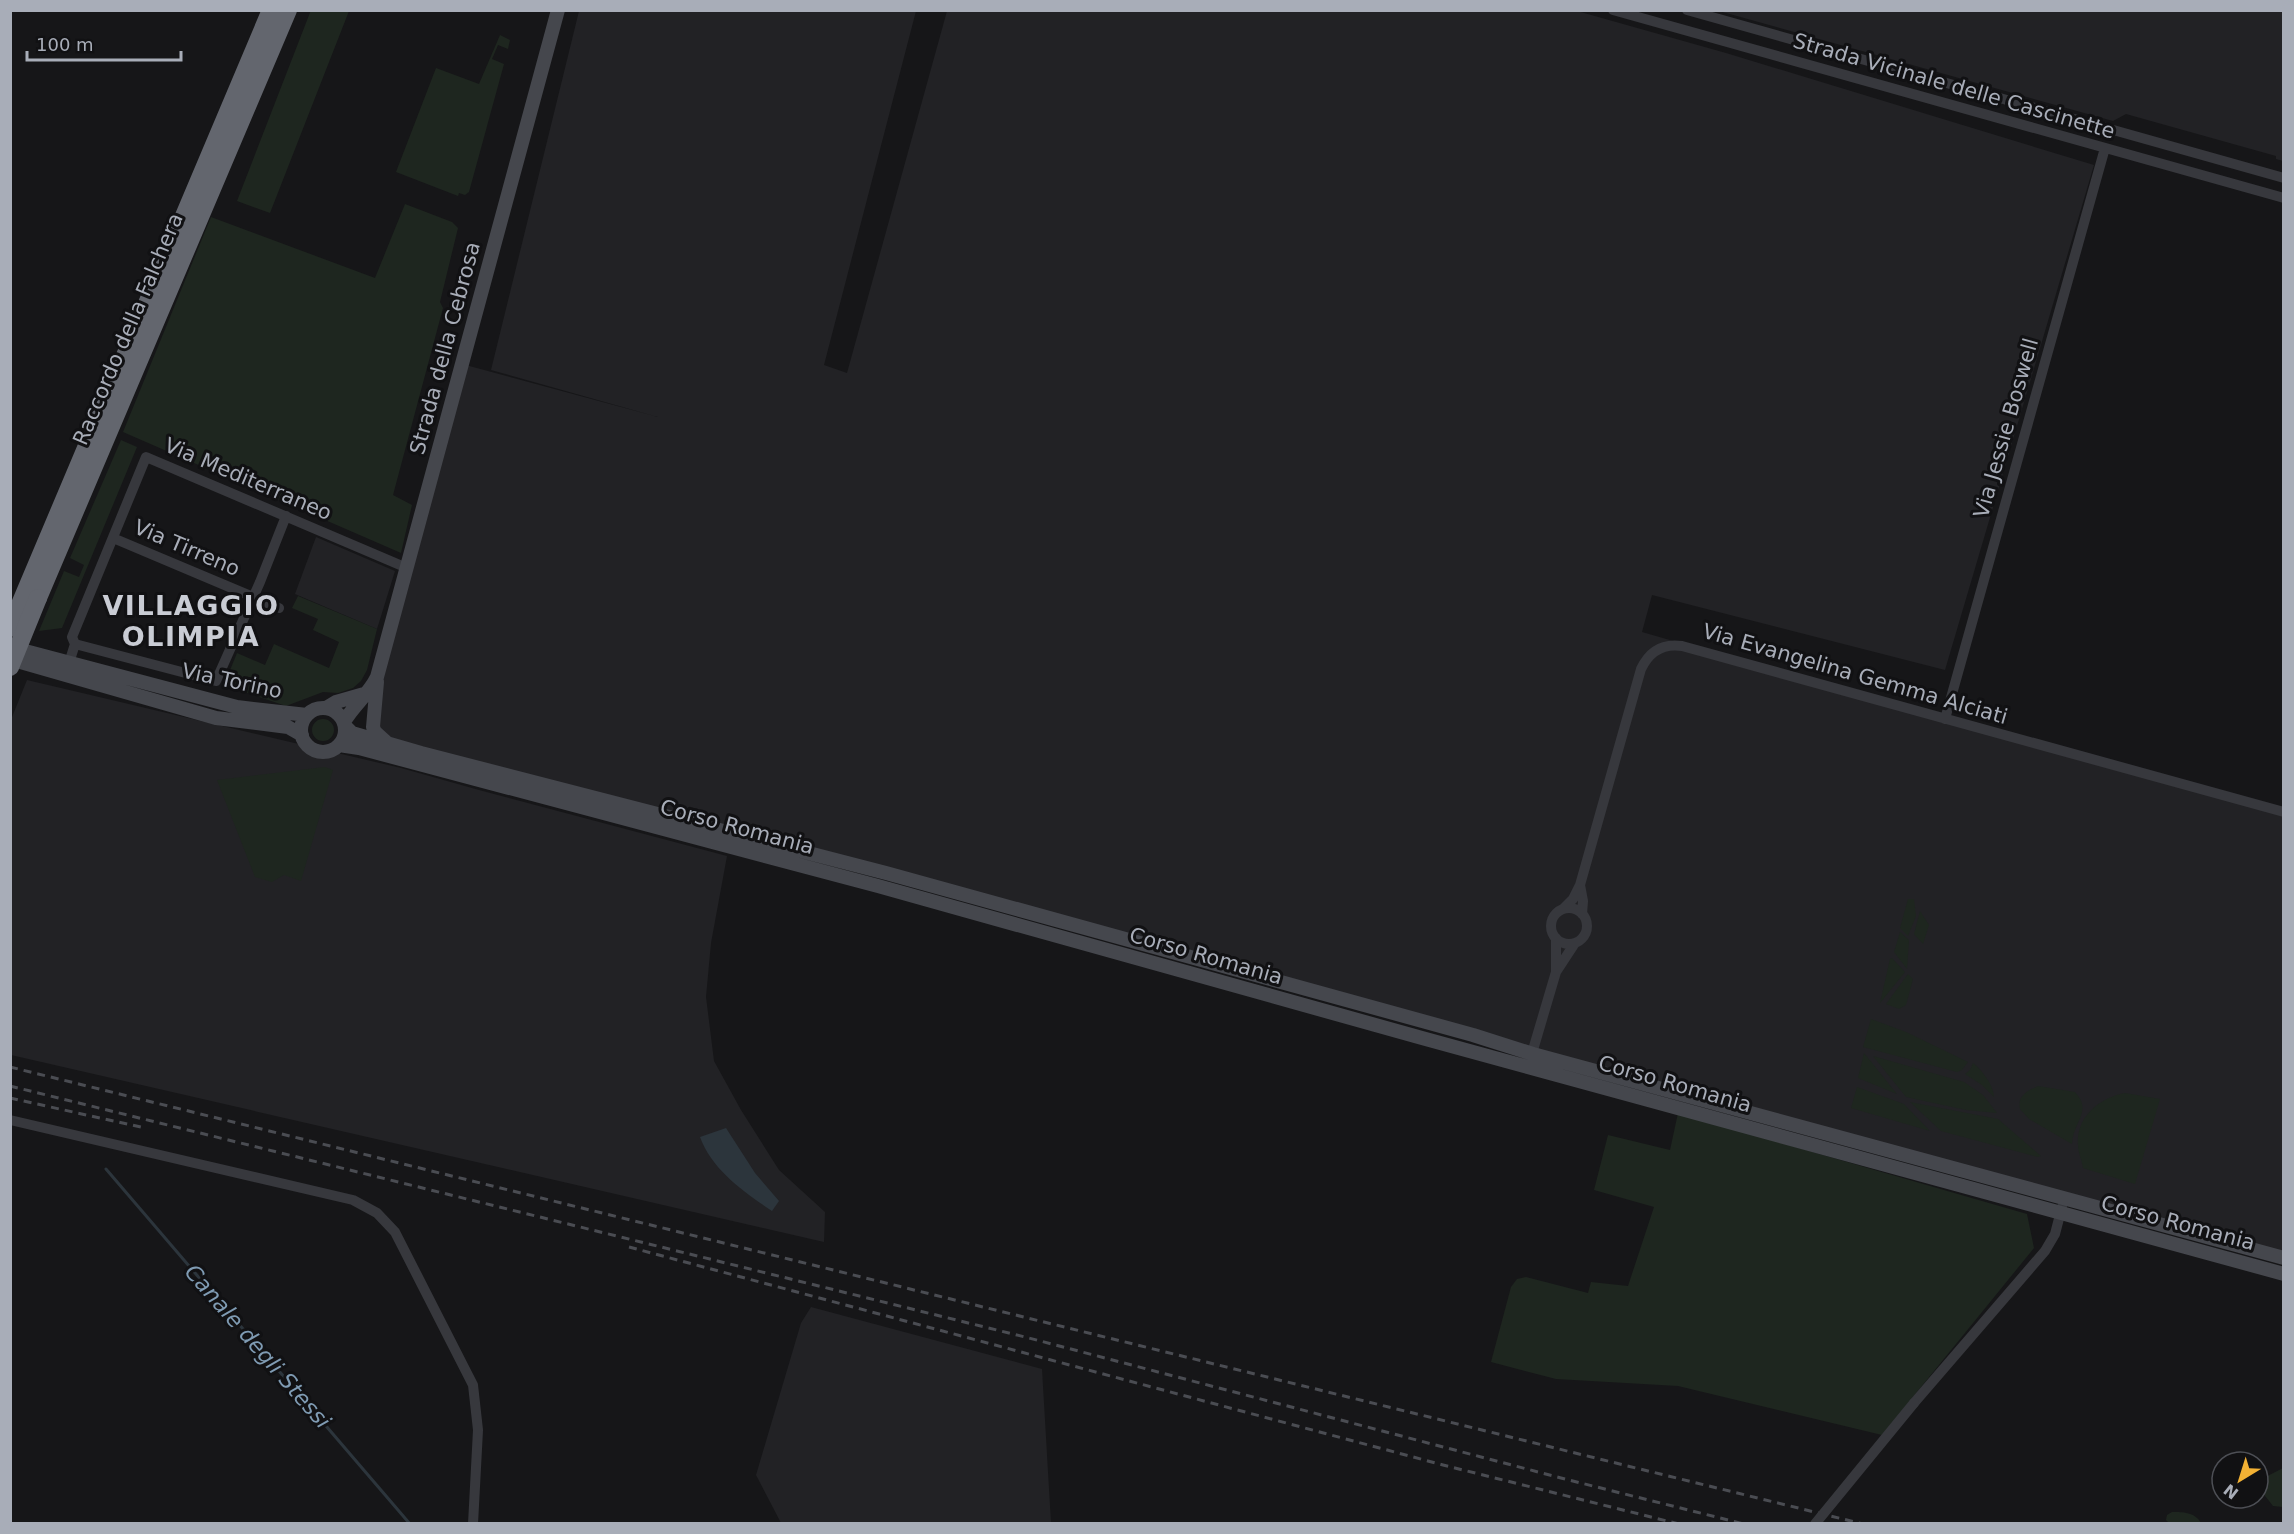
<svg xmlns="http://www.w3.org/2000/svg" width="2294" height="1534" viewBox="0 0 2294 1534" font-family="'DejaVu Sans',sans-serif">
	<rect width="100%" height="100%" fill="#161618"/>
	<path fill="#222225" d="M 579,11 L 916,11 L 824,365 L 847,373 L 947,11 L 1577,11 L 1726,53 L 2094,165 L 1945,670 L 1652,595 L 1642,632 L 1923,713 L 2283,812 L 2283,1258 L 387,743 L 372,721 L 462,364 L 658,417 L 491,370 Z
		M 1719,11 L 2283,11 L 2283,161 L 2276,159 L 2276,156 L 2126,114 L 2113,121 Z
		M 316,537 L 395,571 L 377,629 L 295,594 Z
		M 27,680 L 401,768 L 479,790 L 727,856 L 711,943 L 706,997 L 714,1061 L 741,1110 L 779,1170 L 825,1212 L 824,1242 L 11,1055 L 10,722 Z
		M 811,1307 L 1042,1369 L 1051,1523 L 781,1523 L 756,1475 L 801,1323 Z"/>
	<path fill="#1e261f" d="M 311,10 L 349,11 L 270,213 L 237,201 Z
		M 500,35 L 510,40 L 508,49 L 498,45 L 492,59 L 504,64 L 469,192 L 465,195 L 459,193 L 458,196 L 396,172 L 436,68 L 479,84 Z
		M 405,204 L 452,222 L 458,228 L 440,302 L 443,308 L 393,495 L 412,505 L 401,553 L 123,432 L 211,217 L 375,278 Z
		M 121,440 L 137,447 L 62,628 L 39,631 L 64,571 L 79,577 L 84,565 L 70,558 Z
		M 298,596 L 377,629 L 367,670 L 361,681 L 353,688 L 338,693 L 323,692 L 286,706 L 224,685 L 237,653 L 265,665 L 274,644 L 329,668 L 339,642 L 313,630 L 318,619 L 292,608 Z
		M312 730a11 11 0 1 1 22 0a11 11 0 1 1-22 0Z
		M 325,767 L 333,770 L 301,881 L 284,875 L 272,882 L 255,877 L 217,780 Z
		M 1908,899 L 1914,899 L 1916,916 L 1908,936 L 1900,928 Z
		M 1920,911 L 1929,925 L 1923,944 L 1914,934 Z
		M 1900,932 L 1909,940 L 1907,969 L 1894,952 Z
		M 1892,958 L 1905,972 L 1880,1003 L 1890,959 Z
		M 1908,974 L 1913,979 L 1906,1005 L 1899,1009 L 1886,1004 Z
		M 1871,1019 L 1906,1032 L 1968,1062 L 1962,1070 L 1957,1072 L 1863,1047 Z
		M 1864,1053 L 1897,1094 L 1858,1078 Z
		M 1873,1056 L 1964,1082 L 1983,1095 L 1997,1113 L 1966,1110 L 1906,1097 Z
		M 1973,1063 C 1982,1070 1994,1086 1994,1097 L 1982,1085 L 1965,1074 L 1970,1070 Z
		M 2038,1086 L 2075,1092 C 2093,1112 2073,1121 2072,1144 L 2029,1119 L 2020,1109 C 2017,1096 2027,1091 2038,1086 Z
		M 1857,1087 L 1904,1104 L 1930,1131 L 1851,1108 Z
		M 2125,1093 L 2160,1099 L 2135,1184 L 2083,1168 C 2082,1160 2078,1153 2078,1145 C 2076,1116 2100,1098 2125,1093 Z
		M 1910,1102 L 1998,1119 L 2041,1156 L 2038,1157 L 1941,1131 Z
		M 1678,1113 L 2027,1214 L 2034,1248 L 1882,1435 L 1678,1386 L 1556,1379 L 1491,1362 L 1511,1287 L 1517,1279 L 1526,1277 L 1588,1293 L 1591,1282 L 1628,1286 L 1654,1207 L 1594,1190 L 1608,1135 L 1670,1150 Z
		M 2283,1468 L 2283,1507 L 2273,1506 L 2258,1487 L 2258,1481 Z
		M 2172,1512 C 2183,1512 2195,1512 2201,1523 L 2169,1523 L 2166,1520 L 2167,1515 Z"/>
	<path fill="#2c353c" d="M 726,1128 L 755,1173 L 779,1201 L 772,1211 C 744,1192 712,1170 700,1137 Z"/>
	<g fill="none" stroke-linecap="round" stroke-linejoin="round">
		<path stroke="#2c353c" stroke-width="3" d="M 106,1169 L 410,1524"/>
		<path stroke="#37383d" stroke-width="10" d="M 1613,10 L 2284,198
			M 1687,10 L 2284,178
			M 113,538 L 279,608
			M 75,644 L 216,681 L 260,582 L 286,516
			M 69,663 L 75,644 L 72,637 L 146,457 L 407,568
			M 1945,719 L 2105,148
			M 1580,885 L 1583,901 L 1582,914
			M1551 926a18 18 0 1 1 36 0a18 18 0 1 1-36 0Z
			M 1563,909 L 1573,899 L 1580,885 L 1641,669 C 1649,652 1662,643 1682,646 L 2284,812
			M 1556,972 L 1575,943
			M 1530,1060 L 1556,972 L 1556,938
			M 10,1120 L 353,1200 L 377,1213 L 395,1232 L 473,1385 L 478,1430 L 473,1524
			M 1914,1403 L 2045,1251 L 2055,1234 L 2062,1207"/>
		<path stroke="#45474d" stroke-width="14" d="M 10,647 L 237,707 L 307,715
			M 10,659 L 216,718 L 288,727 L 302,735
			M 377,682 L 373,727 L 375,732 L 386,742
			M 326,708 L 336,702 L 364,694
			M301 730a22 22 0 1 1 44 0a22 22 0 1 1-44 0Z
			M 344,722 C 353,706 369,694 377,677 L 558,10
			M 345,726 L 352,733 L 421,753 L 886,873 L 1473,1035 L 1533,1054 L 2284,1258
			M 339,745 L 359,748 L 878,886 L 1422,1038 L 2284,1274"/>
		<path stroke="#63666e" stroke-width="18" d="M 38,598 L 288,10
			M 10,628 L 271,10"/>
		<path stroke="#4a4c52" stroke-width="3" stroke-dasharray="8 6" stroke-linecap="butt" d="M 10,1067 L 1863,1524
			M 10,1086 L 1029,1338 L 1561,1478 L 1744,1524
			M 10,1098 L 145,1128
			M 629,1247 L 1443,1465 L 1679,1524"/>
		<path stroke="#37383d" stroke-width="10" d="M 1815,1524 L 1914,1403"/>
		<path stroke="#63666e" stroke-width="18" d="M 10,667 L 38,598"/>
	</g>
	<g text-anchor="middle" stroke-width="6" stroke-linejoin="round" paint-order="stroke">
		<g font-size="21" fill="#a8adb8" stroke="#111113">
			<text transform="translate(1954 86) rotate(16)" y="7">Strada Vicinale delle Cascinette</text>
			<text transform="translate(128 329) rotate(-67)" y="7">Raccordo della Falchera</text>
			<text transform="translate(445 348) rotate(-75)" y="7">Strada della Cebrosa</text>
			<text transform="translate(2006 428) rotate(-74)" y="7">Via Jessie Boswell</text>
			<text transform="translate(248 479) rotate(23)" y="7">Via Mediterraneo</text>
			<text transform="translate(187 548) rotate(23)" y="7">Via Tirreno</text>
			<text transform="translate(1855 674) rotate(16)" y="7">Via Evangelina Gemma Alciati</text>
			<text transform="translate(232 681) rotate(12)" y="7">Via Torino</text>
			<text transform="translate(737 827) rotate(15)" y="7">Corso Romania</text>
			<text transform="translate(1206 956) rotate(16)" y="7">Corso Romania</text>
			<text transform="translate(1675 1084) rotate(16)" y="7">Corso Romania</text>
			<text transform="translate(2178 1223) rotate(15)" y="7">Corso Romania</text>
		</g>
		<g font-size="22" font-style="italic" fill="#7f9bb3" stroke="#111113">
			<text transform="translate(258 1346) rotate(49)" y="8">Canale degli Stessi</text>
		</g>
		<g font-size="27" font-weight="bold" letter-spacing="1.5" fill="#c9ccd4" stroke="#111113">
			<text x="191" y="615">VILLAGGIO<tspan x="191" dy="31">OLIMPIA</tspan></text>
		</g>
	</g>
	<rect width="2294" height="1534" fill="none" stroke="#a8adb8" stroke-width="24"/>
	<g transform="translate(2240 1480) rotate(218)"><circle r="28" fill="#111113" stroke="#4d4f55" stroke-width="1.5"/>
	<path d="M0-4.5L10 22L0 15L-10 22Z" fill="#f2b134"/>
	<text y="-9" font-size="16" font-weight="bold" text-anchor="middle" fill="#a8adb8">N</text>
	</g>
	<path d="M27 51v9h154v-9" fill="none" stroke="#a8adb8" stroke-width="3"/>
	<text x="36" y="51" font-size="18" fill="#a8adb8" stroke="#111113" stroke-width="4.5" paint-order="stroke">100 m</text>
</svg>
